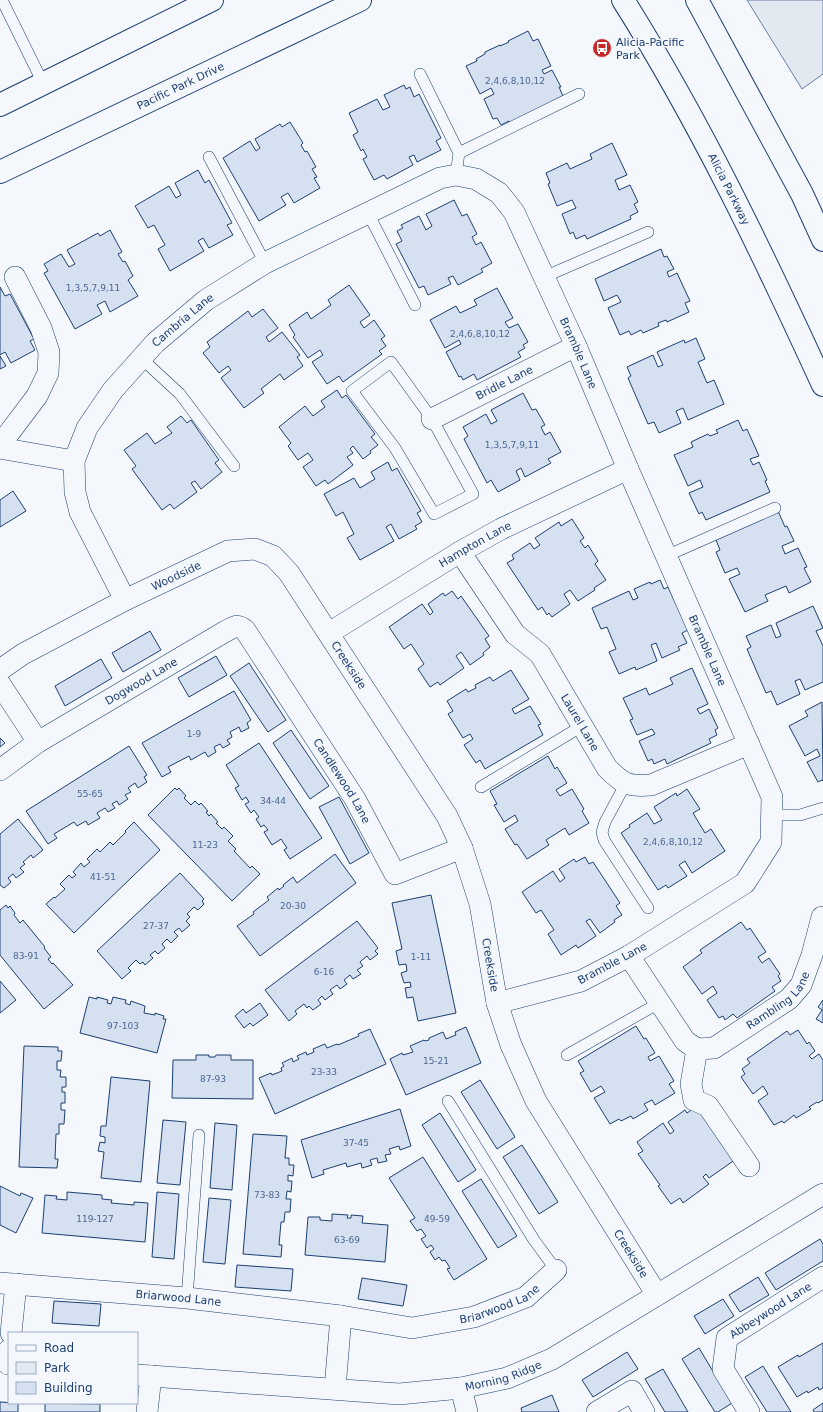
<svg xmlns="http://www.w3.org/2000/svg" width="823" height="1412" viewBox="0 0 823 1412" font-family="'DejaVu Sans',sans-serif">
	<rect width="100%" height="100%" fill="#f4f7fb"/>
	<path fill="#e3e9f0" stroke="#687fa3" d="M 747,0 L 823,0 L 823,74 L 802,89 Z"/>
	<path fill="#d5e0f0" stroke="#1d3f73" d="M 528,31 L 533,41 L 538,39 L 551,66 L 542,70 L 544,74 L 552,70 L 561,87 L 559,87 L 563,96 L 553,101 L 554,103 L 510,125 L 509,121 L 501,125 L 497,118 L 493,119 L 484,99 L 494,94 L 491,88 L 480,94 L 466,66 L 477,61 L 476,59 L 485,54 L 485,52 L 500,45 L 500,46 L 509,42 L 508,41 Z
		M 404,85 L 406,89 L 410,87 L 414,97 L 419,94 L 441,138 L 436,141 L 441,150 L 417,162 L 414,155 L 409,157 L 413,165 L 387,179 L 384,175 L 374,180 L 363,159 L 367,157 L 363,149 L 361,151 L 353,135 L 358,132 L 349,113 L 377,99 L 383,110 L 390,107 L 384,95 Z
		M 290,122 L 303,143 L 301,145 L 305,152 L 307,151 L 316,167 L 312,169 L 317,177 L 314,178 L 320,188 L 294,203 L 288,193 L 281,197 L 286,205 L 259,221 L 223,158 L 250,141 L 256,151 L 260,148 L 255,139 L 280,124 L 282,127 Z
		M 612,143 L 627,175 L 615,180 L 619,190 L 630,185 L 638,202 L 634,204 L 638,212 L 630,216 L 631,219 L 587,239 L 585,235 L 576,239 L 573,232 L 570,234 L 562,214 L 576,208 L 572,200 L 557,206 L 548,184 L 550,183 L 546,173 L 567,163 L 570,169 L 592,159 L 590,154 Z
		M 198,170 L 205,183 L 209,180 L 232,223 L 227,225 L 233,235 L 209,248 L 203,238 L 198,241 L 204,251 L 170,271 L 158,249 L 165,245 L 154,225 L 148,228 L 135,206 L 169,186 L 176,198 L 181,195 L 175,183 Z
		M 454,200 L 462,216 L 467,214 L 477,234 L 472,237 L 476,245 L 481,242 L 492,263 L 481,269 L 483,272 L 458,285 L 453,276 L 448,278 L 451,284 L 428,295 L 424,286 L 419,288 L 396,244 L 402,241 L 397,231 L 403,228 L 401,225 L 419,216 L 426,230 L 432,226 L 426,214 Z
		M 110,230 L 122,252 L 118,254 L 123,262 L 125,261 L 133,276 L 128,280 L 138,296 L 110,312 L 105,301 L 97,305 L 102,314 L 75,329 L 44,273 L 48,271 L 44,264 L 61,254 L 69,267 L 75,264 L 67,250 L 98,233 L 100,236 Z
		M 661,249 L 664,257 L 667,256 L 674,269 L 667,272 L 669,277 L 677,273 L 690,301 L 685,303 L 689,312 L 667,322 L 666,320 L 658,323 L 659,326 L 643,333 L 641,330 L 631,335 L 629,331 L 620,335 L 608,308 L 621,302 L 617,295 L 604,301 L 595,279 Z
		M 349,285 L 370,315 L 360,322 L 364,328 L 374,320 L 385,336 L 381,339 L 386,346 L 379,351 L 382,354 L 343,382 L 339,376 L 327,384 L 312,362 L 323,355 L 320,350 L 308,358 L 293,337 L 295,335 L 289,325 L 307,312 L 311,319 L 331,305 L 328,300 Z
		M 0,287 L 5,296 L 10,294 L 34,339 L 30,341 L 35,350 L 11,363 L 5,352 L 0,355 Z
		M 497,288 L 513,318 L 505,322 L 509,328 L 518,324 L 528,342 L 523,345 L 525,348 L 518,352 L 521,357 L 477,380 L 474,374 L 463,380 L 461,376 L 459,377 L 446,352 L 461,344 L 459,340 L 445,348 L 430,320 L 456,306 L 460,313 L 477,305 L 474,300 Z
		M 263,309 L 278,328 L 266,337 L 269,342 L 282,332 L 300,355 L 297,357 L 303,366 L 284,380 L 280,374 L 261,389 L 264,393 L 244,408 L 221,378 L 231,370 L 228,366 L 219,373 L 203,353 L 210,347 L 207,342 L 248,311 L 252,317 Z
		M 696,338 L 705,359 L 698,362 L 707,383 L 714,380 L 724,404 L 688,420 L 683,408 L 676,411 L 681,423 L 659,433 L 654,422 L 648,424 L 628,378 L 631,376 L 627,367 L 653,355 L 658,367 L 663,365 L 657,352 L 684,340 L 685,343 Z
		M 0,356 L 6,366 L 0,369 Z
		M 337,390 L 342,398 L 346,395 L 375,434 L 371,437 L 378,445 L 370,451 L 371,453 L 363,459 L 353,446 L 350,449 L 353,453 L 347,457 L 353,465 L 328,484 L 325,480 L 316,486 L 303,467 L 313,460 L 308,453 L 298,460 L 288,446 L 291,443 L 279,427 L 305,406 L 313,416 L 325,407 L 321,401 Z
		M 523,393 L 532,410 L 536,409 L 545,425 L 541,427 L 545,435 L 550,432 L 561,452 L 548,459 L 551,463 L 525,477 L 521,468 L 516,471 L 520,480 L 498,492 L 491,480 L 487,483 L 464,439 L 468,436 L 463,427 L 486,414 L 491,424 L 497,421 L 491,410 Z
		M 181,416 L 187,423 L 191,420 L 219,460 L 215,463 L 222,472 L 201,489 L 195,481 L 191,483 L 197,492 L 174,509 L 170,504 L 162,510 L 132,469 L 136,466 L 124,450 L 147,433 L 155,444 L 172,433 L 167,427 Z
		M 738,420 L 743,431 L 747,429 L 759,456 L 750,459 L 753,465 L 759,462 L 767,480 L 765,481 L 770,492 L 706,520 L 702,512 L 699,514 L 689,493 L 703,487 L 700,480 L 688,486 L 674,455 L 693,447 L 691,442 L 708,434 L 710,436 L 718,433 L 716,430 Z
		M 388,462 L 392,471 L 397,468 L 421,511 L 417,513 L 422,522 L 415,526 L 417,529 L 399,539 L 391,524 L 386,527 L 394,541 L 360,560 L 347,538 L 354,534 L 343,512 L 336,516 L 324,494 L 354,478 L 360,488 L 375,479 L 371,472 Z
		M 13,491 L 26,511 L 0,527 L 0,500 Z
		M 778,511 L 785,527 L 787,526 L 794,541 L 782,546 L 785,554 L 798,548 L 807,567 L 804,568 L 811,582 L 789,593 L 786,586 L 765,595 L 768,601 L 745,612 L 729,579 L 740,574 L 737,568 L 725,573 L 716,552 L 720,550 L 716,540 Z
		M 572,519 L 584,538 L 580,541 L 585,548 L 588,545 L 598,561 L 595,564 L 606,580 L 594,588 L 595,590 L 578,601 L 570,590 L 564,594 L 570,604 L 552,617 L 549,613 L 547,615 L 542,607 L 538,610 L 507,563 L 514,559 L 512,555 L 530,543 L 534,549 L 540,545 L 535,538 L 559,522 L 561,526 Z
		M 660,580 L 664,589 L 668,587 L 688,630 L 682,633 L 687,643 L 678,647 L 680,650 L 662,658 L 656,643 L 651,645 L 657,661 L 636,670 L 635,667 L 619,674 L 609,652 L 616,649 L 607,627 L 601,629 L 592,608 L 629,591 L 633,600 L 638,598 L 634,589 L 650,582 L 651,584 Z
		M 452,591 L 458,599 L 461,596 L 489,636 L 485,639 L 490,647 L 483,653 L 484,655 L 470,665 L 461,652 L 456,656 L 464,668 L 440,685 L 438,682 L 430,687 L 418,669 L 424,664 L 411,644 L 404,649 L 389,627 L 422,604 L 430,615 L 433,612 L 428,604 L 443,593 L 445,596 Z
		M 813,606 L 823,628 L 816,631 L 823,646 L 823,682 L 805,690 L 800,679 L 795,681 L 800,694 L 777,705 L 771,691 L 766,693 L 747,649 L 751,647 L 746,636 L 771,625 L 776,638 L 781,636 L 776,623 Z
		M 150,631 L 161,650 L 123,672 L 112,653 Z
		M 216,656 L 227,675 L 189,697 L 178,678 Z
		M 101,659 L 112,678 L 65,706 L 55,686 Z
		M 249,663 L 286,720 L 268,732 L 230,676 Z
		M 692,668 L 708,704 L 697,709 L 700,714 L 709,709 L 718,728 L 715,730 L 717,735 L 709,739 L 711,743 L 667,764 L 665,759 L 654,764 L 652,759 L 648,761 L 639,741 L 655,734 L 652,729 L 637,735 L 630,720 L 633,719 L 623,698 L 646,688 L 649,695 L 673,684 L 670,678 Z
		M 511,670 L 529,699 L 512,709 L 515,714 L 530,706 L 541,724 L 538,725 L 543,735 L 485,769 L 480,760 L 476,763 L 464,745 L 473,739 L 470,734 L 463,738 L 448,714 L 453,711 L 447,701 L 466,689 L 468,692 L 476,688 L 475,685 L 490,677 L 493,681 Z
		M 234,691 L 251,720 L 247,723 L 249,728 L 241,732 L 239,727 L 230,732 L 232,737 L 227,740 L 230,744 L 223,748 L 220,744 L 214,747 L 216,752 L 208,757 L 205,752 L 191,760 L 189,756 L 168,767 L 171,772 L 162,777 L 142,743 Z
		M 822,702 L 823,781 L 822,780 L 818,782 L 807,762 L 820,756 L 817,749 L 805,756 L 789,726 L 808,716 L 805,711 Z
		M 291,730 L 329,786 L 310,799 L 273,743 Z
		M 0,738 L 5,743 L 0,747 Z
		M 259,743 L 322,838 L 290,859 L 284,850 L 287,848 L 281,839 L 272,845 L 264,832 L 268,830 L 264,825 L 261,827 L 256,819 L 259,817 L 254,810 L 251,813 L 245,804 L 249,802 L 246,797 L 242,800 L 235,788 L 239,786 L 226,765 Z
		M 129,746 L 147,775 L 144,777 L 147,782 L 138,788 L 135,783 L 128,788 L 131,792 L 125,795 L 128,799 L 119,805 L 117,801 L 112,804 L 115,808 L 108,812 L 105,808 L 97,813 L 100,818 L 88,825 L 86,821 L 77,826 L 74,822 L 54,834 L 57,838 L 48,844 L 26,811 Z
		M 548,756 L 555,769 L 557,767 L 567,783 L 556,790 L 560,796 L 572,789 L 584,809 L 582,811 L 589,823 L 569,835 L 565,828 L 546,840 L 549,845 L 527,859 L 517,844 L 515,845 L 505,829 L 518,821 L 515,815 L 504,822 L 494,805 L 497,804 L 490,791 Z
		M 175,788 L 177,790 L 179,788 L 186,796 L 184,798 L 191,805 L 195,801 L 199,805 L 201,803 L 208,811 L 206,812 L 209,816 L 211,814 L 218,822 L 216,823 L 222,829 L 224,827 L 233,836 L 228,841 L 236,849 L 234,851 L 250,868 L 252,866 L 260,874 L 232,901 L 148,815 Z
		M 687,789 L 700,809 L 693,813 L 705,833 L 711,829 L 725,851 L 692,873 L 685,861 L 679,865 L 687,876 L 668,888 L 666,885 L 658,890 L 621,833 L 630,827 L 629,825 L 647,813 L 654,824 L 662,820 L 654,807 L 676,793 L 677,796 Z
		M 339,797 L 369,853 L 350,864 L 319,807 Z
		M 18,819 L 43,850 L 33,858 L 31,855 L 23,862 L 25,864 L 20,868 L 24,872 L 16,878 L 13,874 L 8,878 L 11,882 L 4,888 L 0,885 L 0,834 Z
		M 134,822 L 160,850 L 74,933 L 46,904 L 54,897 L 55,898 L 65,889 L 60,884 L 69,875 L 72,878 L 76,875 L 73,872 L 81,863 L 84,867 L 90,862 L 87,859 L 97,849 L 100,852 L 110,842 L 113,845 L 126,832 L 125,831 Z
		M 335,854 L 356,883 L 260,956 L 237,926 L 254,914 L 253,912 L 269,900 L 267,897 L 278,888 L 279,890 L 284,886 L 283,885 L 293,877 L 297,883 Z
		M 585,857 L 589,864 L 593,862 L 620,903 L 616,906 L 622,915 L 614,920 L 615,922 L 600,933 L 590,919 L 586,921 L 596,936 L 578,948 L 576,945 L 561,955 L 548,934 L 554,930 L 541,910 L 536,913 L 522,892 L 553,871 L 560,882 L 565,878 L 559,869 L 574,859 L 576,862 Z
		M 180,873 L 204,899 L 202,901 L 204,904 L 198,910 L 194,907 L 187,914 L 190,917 L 186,921 L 190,925 L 182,932 L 179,928 L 174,932 L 178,936 L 171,943 L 167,939 L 162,944 L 165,948 L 158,954 L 155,951 L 150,955 L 153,958 L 145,965 L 143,962 L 140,964 L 136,960 L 128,968 L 131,971 L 122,979 L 97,951 Z
		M 431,895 L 456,1013 L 418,1021 L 413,997 L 407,998 L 405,988 L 411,987 L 410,982 L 404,983 L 401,973 L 407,971 L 406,964 L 399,965 L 396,951 L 402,949 L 392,903 Z
		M 6,905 L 8,908 L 10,906 L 15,913 L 14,915 L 20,923 L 23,920 L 45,947 L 44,948 L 51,957 L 48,959 L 52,964 L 53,963 L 73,985 L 44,1009 L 0,955 L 0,910 Z
		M 357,921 L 378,948 L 375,951 L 378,954 L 370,960 L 367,956 L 360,962 L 363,966 L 357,970 L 361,974 L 353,979 L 350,975 L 344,980 L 347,984 L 340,989 L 337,985 L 330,990 L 333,994 L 325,1000 L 322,996 L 318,1000 L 321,1004 L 313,1010 L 309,1006 L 307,1008 L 304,1004 L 295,1011 L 297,1014 L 289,1021 L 265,990 Z
		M 741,922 L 747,930 L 750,928 L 766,952 L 758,957 L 762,963 L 769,958 L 780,974 L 778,976 L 781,981 L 772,987 L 775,991 L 737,1018 L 733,1014 L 725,1020 L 723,1016 L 719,1018 L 707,1000 L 717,993 L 713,986 L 702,994 L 683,967 L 702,953 L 700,950 Z
		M 0,981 L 16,1000 L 0,1013 Z
		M 89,997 L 97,999 L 97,997 L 108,1000 L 107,1003 L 111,1004 L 113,997 L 126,1000 L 125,1003 L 130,1005 L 131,1001 L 145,1006 L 144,1013 L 155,1015 L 155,1013 L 164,1016 L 163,1019 L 166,1019 L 157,1053 L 80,1033 Z
		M 823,1000 L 823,1023 L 816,1019 L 822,1010 L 818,1007 Z
		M 260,1003 L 268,1015 L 253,1026 L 250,1023 L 244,1028 L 235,1016 L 243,1009 L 246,1013 Z
		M 636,1026 L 644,1039 L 646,1038 L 655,1053 L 648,1057 L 650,1061 L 659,1056 L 674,1081 L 669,1084 L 675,1093 L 655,1105 L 652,1100 L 644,1104 L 648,1110 L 633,1119 L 631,1116 L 621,1121 L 619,1119 L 610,1124 L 594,1098 L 605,1092 L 601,1086 L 591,1092 L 580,1073 L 584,1071 L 578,1061 Z
		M 466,1027 L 481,1063 L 406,1095 L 390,1059 L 402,1053 L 403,1055 L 413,1052 L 410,1046 L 424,1040 L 425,1041 L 429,1040 L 429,1038 L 443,1032 L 446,1039 L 456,1035 L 455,1032 Z
		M 370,1029 L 386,1064 L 275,1114 L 259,1078 L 271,1073 L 272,1075 L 282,1071 L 281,1068 L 284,1066 L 282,1063 L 292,1058 L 293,1062 L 299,1059 L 297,1056 L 306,1052 L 307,1055 L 314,1052 L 313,1049 L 325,1044 L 327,1048 L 337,1044 L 338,1045 L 359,1036 L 358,1034 Z
		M 798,1030 L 807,1044 L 809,1042 L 815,1051 L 809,1056 L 812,1059 L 819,1054 L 823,1060 L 823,1100 L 818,1103 L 817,1102 L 809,1107 L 811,1109 L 796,1118 L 794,1115 L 784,1123 L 782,1121 L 774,1125 L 758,1101 L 768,1094 L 763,1086 L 753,1094 L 741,1077 L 745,1074 L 742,1069 L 750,1063 L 747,1059 L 787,1031 L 790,1035 Z
		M 24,1046 L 58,1047 L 58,1051 L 62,1051 L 61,1061 L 57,1061 L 57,1070 L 61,1070 L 60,1077 L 66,1077 L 66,1087 L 62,1087 L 62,1092 L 65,1092 L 65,1103 L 61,1103 L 61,1110 L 65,1110 L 64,1124 L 59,1124 L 59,1134 L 56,1134 L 55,1159 L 58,1159 L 57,1168 L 19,1167 Z
		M 196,1055 L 209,1055 L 209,1057 L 215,1057 L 216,1055 L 231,1055 L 231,1060 L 253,1060 L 253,1099 L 172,1098 L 173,1060 L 196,1060 Z
		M 111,1077 L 150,1081 L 141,1182 L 101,1178 L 104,1152 L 98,1151 L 100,1142 L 105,1143 L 105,1137 L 100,1136 L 101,1126 L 106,1126 Z
		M 480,1080 L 515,1137 L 497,1149 L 461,1092 Z
		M 698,1105 L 736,1159 L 709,1178 L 706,1174 L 703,1177 L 709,1184 L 683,1203 L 680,1198 L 671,1204 L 658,1186 L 660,1185 L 638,1154 L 643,1151 L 637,1142 L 663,1123 L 670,1134 L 674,1131 L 668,1122 L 685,1110 L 687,1113 Z
		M 400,1109 L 411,1146 L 400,1150 L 399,1146 L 389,1149 L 391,1154 L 385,1155 L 387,1161 L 378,1163 L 377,1158 L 370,1160 L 372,1165 L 362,1168 L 361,1163 L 347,1167 L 346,1163 L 323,1170 L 324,1174 L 312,1178 L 301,1140 Z
		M 440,1113 L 476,1170 L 458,1182 L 422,1125 Z
		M 163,1120 L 186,1122 L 180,1185 L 157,1183 Z
		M 215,1123 L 237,1125 L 232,1190 L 210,1188 Z
		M 253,1134 L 287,1136 L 285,1158 L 289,1158 L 289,1165 L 294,1165 L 293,1176 L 288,1175 L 288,1181 L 292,1181 L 291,1192 L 287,1191 L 286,1199 L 291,1199 L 290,1212 L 285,1212 L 284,1222 L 281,1222 L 279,1245 L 282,1245 L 281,1257 L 243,1254 Z
		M 522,1145 L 558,1202 L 539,1214 L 503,1157 Z
		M 423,1157 L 487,1259 L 454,1280 L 447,1269 L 450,1268 L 445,1260 L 442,1261 L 439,1257 L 435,1260 L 430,1252 L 434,1249 L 431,1245 L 427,1248 L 421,1239 L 426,1236 L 421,1229 L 417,1231 L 410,1221 L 415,1218 L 389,1178 Z
		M 481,1179 L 517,1236 L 498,1248 L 462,1191 Z
		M 0,1186 L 20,1196 L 21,1193 L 33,1198 L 16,1233 L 0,1225 Z
		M 67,1192 L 102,1195 L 102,1199 L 112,1200 L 111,1203 L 134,1205 L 134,1202 L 148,1203 L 145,1242 L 42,1233 L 45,1195 L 57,1196 L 56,1199 L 67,1200 Z
		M 157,1192 L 179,1194 L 174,1259 L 152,1257 Z
		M 209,1198 L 231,1200 L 225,1264 L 203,1262 Z
		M 332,1214 L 348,1215 L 347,1218 L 351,1218 L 351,1215 L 363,1216 L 362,1223 L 388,1225 L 385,1262 L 305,1255 L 308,1217 L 320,1217 L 320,1220 L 332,1221 Z
		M 820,1239 L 823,1244 L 823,1261 L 776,1290 L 765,1273 Z
		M 237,1265 L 293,1269 L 291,1291 L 235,1287 Z
		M 758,1277 L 769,1295 L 740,1312 L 729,1295 Z
		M 362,1278 L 407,1285 L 403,1306 L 358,1299 Z
		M 723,1299 L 734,1316 L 705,1334 L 694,1316 Z
		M 54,1301 L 101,1304 L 99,1326 L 52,1323 Z
		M 823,1343 L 823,1388 L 819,1390 L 818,1387 L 808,1393 L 807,1391 L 797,1397 L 778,1367 L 798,1355 L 799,1357 Z
		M 699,1348 L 732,1403 L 718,1412 L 715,1412 L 682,1359 Z
		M 627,1352 L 638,1369 L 593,1397 L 582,1380 Z
		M 763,1366 L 791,1412 L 767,1412 L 745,1377 Z
		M 663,1369 L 688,1412 L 665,1412 L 645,1379 Z
		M 552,1395 L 559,1412 L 522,1412 L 521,1408 Z
		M 0,1402 L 18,1403 L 18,1412 L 0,1412 Z
		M 45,1403 L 100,1404 L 100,1412 L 45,1412 Z
		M 823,1403 L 823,1412 L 814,1412 L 813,1410 Z"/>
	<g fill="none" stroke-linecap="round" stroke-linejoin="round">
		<defs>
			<path id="service" d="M 2,0 L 43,83
				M 420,74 L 459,153 L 456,175
				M 459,153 L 579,94
				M 209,157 L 265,263
				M 368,213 L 415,305
				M 544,277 L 648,232
				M 141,358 L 180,394 L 234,466
				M 391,362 L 432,419 L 473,494 L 434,514 L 395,448 L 352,391 Z
				M 666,556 L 775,508
				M 626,783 L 605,822 L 602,832 L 604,840 L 648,908
				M 481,787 L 582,726
				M 771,815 L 800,815 L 823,808
				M 567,1055 L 659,1003
				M 448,1101 L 534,1240 L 556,1270
				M 187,1298 L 199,1135"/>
			<g id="minor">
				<path id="s1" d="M 432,419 L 576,346"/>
				<path d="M 0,445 L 37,396 L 48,373 L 49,352 L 41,328 L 15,277"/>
				<path d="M 0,448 L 74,461"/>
				<path id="s2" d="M 460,552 L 515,634 L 540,654 L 607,768 C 623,784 628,787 651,785 L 749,744"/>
				<path id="s3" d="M 125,600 L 80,512 L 75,492 L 74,461 L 87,428 L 113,390 L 155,343 L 206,300 L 265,263 L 440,178 L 456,175 L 476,179 L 499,193 L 514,212 L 576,346 L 628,469 L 772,797 L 771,842 L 745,883 L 629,956 L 581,981 L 497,1003"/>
				<path id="s4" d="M 329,633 L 460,552 L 501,529 L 628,469"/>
				<path id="s5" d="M 0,670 L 23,654 L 125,600 L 228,551 L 255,549 L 273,556 L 289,573 L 447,816 L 462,848 L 480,904 L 497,1003 L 511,1045 L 536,1101 L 657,1295"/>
				<path d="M 0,684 L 38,742"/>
				<path id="s6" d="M 0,770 L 38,742 L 226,631 C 234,627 237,623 245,630 L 355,799 L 395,874 L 462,848"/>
				<path id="s7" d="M 629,956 L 685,1041 L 697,1049 L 714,1048 L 789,999 L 801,985 L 812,955 L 822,917"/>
				<path d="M 697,1049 L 691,1084 L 694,1100 L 708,1106 L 749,1166"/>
				<path id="s8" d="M 0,1283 L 187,1298 L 341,1316 L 412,1328 L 474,1317 L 526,1297 L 556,1270"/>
				<path d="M 11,1333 L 16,1284"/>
				<path d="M 8,1364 L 9,1350"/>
				<path id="s9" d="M 137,1375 L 399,1394 L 461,1388 L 507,1378 L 552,1359 L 823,1194"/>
				<path d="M 461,1388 L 467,1412"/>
				<path d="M 335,1389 L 341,1316"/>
				<path d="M 147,1412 L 151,1376"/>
				<path d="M 597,1412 L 632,1391 L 644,1412"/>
				<path id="s10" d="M 749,1412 L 723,1369 L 727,1338 L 823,1277"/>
			</g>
			<g id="primary">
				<path id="s11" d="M 623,0 C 700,122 763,254 823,385"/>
				<path d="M 697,0 L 802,194 L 823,240"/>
				<path d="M 0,105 L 212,0"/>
				<path id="s12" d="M 0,172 L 360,0"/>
			</g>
		</defs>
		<use href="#service" stroke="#1d3f73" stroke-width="12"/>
		<use href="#minor" stroke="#1d3f73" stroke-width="22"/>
		<use href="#primary" stroke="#1d3f73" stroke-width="24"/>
		<use href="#service" stroke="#f4f7fb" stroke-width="11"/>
		<use href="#minor" stroke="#f4f7fb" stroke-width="21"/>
		<use href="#primary" stroke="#f4f7fb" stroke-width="22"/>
	</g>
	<defs>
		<symbol id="bus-disc" viewBox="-11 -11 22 22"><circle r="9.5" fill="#c62828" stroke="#f4f7fb"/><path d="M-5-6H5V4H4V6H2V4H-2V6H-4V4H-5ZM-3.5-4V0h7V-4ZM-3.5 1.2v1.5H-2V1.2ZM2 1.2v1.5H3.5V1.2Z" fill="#fff"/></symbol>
	</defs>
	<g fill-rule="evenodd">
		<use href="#bus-disc" x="591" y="37" width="22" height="22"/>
	</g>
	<g text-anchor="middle" stroke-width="3" stroke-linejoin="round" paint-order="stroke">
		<g font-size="9" fill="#4b6792">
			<text x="515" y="84">2,4,6,8,10,12</text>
			<text x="93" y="291">1,3,5,7,9,11</text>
			<text x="480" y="337">2,4,6,8,10,12</text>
			<text x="512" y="448">1,3,5,7,9,11</text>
			<text x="194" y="737">1-9</text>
			<text x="90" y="797">55-65</text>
			<text x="273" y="804">34-44</text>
			<text x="673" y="845">2,4,6,8,10,12</text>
			<text x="205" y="848">11-23</text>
			<text x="103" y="880">41-51</text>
			<text x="293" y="909">20-30</text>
			<text x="156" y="929">27-37</text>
			<text x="26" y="959">83-91</text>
			<text x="421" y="960">1-11</text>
			<text x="324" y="975">6-16</text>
			<text x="123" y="1029">97-103</text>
			<text x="436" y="1064">15-21</text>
			<text x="324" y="1075">23-33</text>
			<text x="213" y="1082">87-93</text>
			<text x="356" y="1146">37-45</text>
			<text x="267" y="1198">73-83</text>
			<text x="95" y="1222">119-127</text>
			<text x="437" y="1222">49-59</text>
			<text x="347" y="1243">63-69</text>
		</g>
		<g font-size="11" fill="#1d3f73" stroke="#f4f7fb" text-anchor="start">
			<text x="616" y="46">Alicia-Pacific<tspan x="616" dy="13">Park</tspan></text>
		</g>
		<g font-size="11" fill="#1d3f73" stroke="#f4f7fb">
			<text dy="4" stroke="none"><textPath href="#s12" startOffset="200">Pacific Park Drive</textPath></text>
			<text dy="4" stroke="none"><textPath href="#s11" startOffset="217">Alicia Parkway</textPath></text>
			<text dy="4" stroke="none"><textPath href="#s3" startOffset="331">Cambria Lane</textPath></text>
			<text dy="4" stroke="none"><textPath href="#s3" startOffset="869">Bramble Lane</textPath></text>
			<text dy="4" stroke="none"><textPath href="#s1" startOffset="81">Bridle Lane</textPath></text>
			<text dy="4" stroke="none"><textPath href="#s4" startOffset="171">Hampton Lane</textPath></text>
			<text dy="4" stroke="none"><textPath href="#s5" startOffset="200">Woodside</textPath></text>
			<text dy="4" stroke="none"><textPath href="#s3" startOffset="1193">Bramble Lane</textPath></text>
			<text dy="4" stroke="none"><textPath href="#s5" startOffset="437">Creekside</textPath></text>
			<text dy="4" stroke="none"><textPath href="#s6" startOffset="167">Dogwood Lane</textPath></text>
			<text dy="4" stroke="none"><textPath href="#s2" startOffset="210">Laurel Lane</textPath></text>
			<text dy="4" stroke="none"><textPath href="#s6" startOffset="466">Candlewood Lane</textPath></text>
			<text transform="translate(612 963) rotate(-28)" y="4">Bramble Lane</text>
			<text dy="4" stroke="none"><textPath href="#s5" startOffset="773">Creekside</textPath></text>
			<text dy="4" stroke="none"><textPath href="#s7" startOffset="214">Rambling Lane</textPath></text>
			<text dy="4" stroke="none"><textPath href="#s5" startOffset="1097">Creekside</textPath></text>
			<text dy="4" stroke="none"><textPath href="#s8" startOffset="179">Briarwood Lane</textPath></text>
			<text dy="4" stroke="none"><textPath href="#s8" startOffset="506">Briarwood Lane</textPath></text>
			<text dy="4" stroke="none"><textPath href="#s10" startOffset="133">Abbeywood Lane</textPath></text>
			<text dy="4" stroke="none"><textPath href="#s9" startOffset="369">Morning Ridge</textPath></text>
		</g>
	</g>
	<rect x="8" y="1332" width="130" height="72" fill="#f4f7fb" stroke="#9eadc5"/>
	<rect x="16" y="1345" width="20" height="6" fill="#f4f7fb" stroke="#9eadc5"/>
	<text x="44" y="1352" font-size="12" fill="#1d3f73">Road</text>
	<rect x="16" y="1362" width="20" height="12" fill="#e3e9f0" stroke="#9eadc5"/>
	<text x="44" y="1372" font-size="12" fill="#1d3f73">Park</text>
	<rect x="16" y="1382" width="20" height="12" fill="#d5e0f0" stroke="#9eadc5"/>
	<text x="44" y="1392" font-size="12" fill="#1d3f73">Building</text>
</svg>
